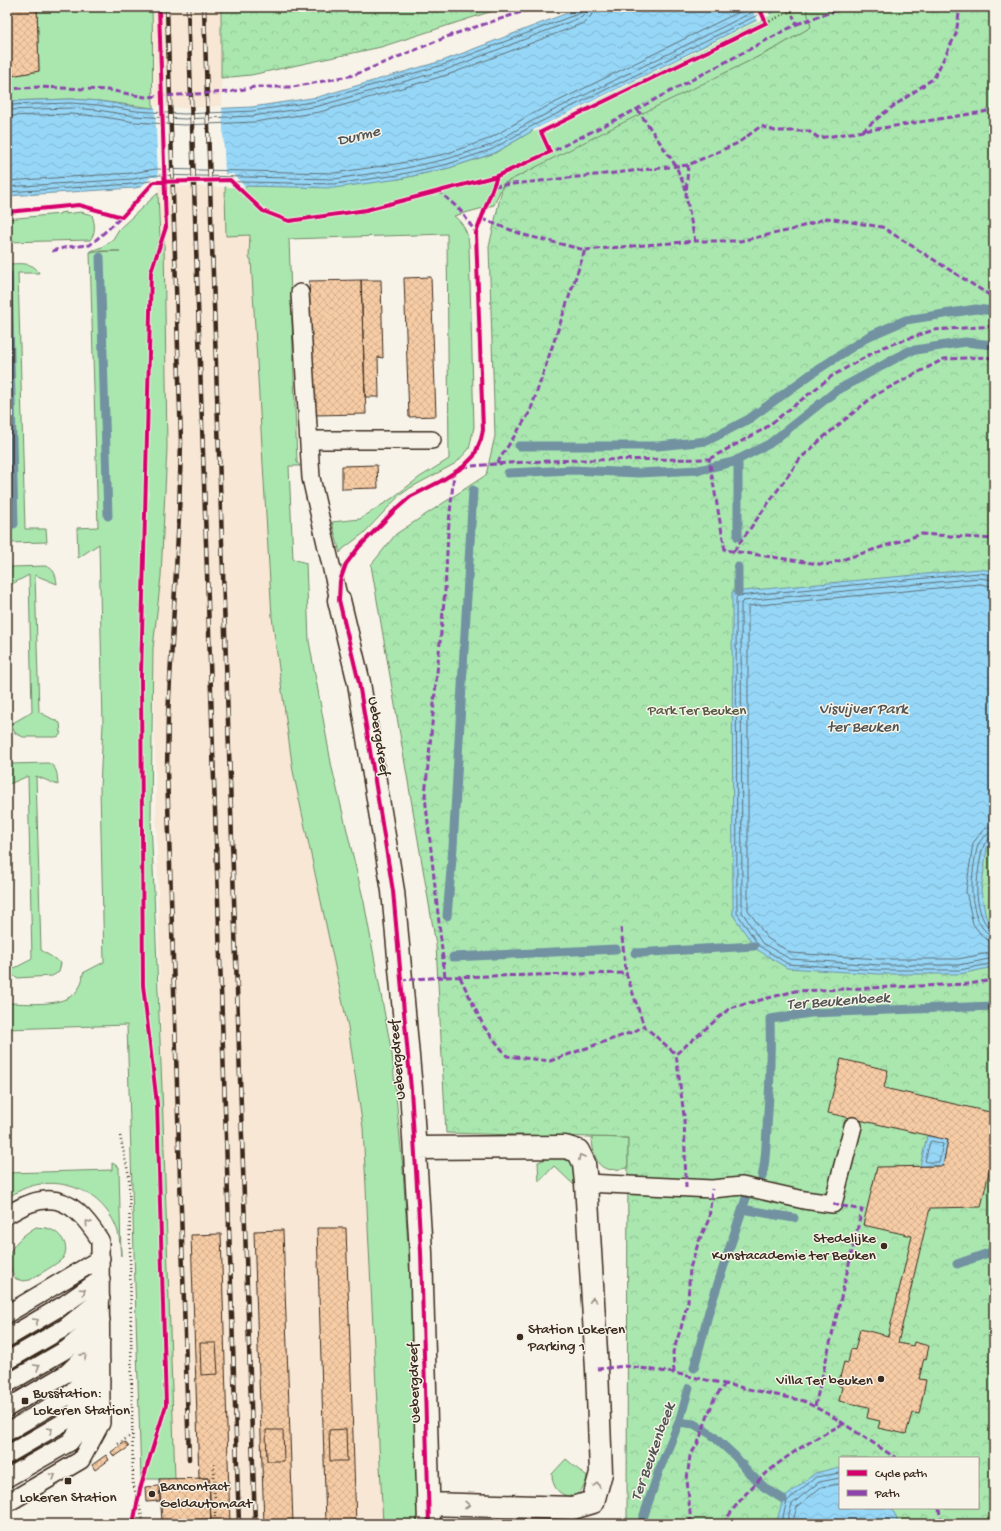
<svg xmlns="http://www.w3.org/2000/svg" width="1001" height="1531" viewBox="0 0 1001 1531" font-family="'Gochi Hand',sans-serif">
	<defs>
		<pattern id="forest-crowns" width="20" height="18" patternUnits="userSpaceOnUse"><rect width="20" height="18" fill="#a9e7af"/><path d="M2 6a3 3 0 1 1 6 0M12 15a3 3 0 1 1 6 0" fill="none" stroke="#92c696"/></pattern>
		<pattern id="water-waves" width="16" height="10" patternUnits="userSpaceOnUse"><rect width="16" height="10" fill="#96d7f8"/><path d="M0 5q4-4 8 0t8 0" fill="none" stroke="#82b9d4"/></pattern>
		<pattern id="building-cross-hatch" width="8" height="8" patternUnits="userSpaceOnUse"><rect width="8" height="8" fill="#f6cca5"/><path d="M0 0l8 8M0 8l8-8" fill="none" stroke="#d4af8e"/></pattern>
	</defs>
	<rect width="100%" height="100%" fill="#f7f3e8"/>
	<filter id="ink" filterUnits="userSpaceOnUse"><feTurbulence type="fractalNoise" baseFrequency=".025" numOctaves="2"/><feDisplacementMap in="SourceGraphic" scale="8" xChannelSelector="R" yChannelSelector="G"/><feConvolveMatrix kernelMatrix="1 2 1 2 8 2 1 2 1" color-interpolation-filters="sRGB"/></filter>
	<g filter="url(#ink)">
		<path fill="#f7e7d4" d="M 152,7 L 221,7 L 220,51 L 225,185 L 226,235 L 250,235 L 272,617 L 293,771 L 348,1027 L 363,1128 L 383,1524 L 211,1524 L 209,1478 L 175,1479 L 162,1089 L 153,648 L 161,576 L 167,448 L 164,240 L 160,239 Z"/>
		<path fill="#a9e7af" stroke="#728866" d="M 37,7 L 152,7 C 153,41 152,74 153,108 L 99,101 L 71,99 L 7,101 L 7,74 L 11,76 L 39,71 Z
			M 782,7 L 862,7 L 811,27 L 776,48 L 503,184 L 494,205 L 454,216 C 464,224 468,233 469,245 L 474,427 L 469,449 L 456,463 L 410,488 L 399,496 L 364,533 L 343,549 L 340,553 L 332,522 L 360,519 L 391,499 L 420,477 L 449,459 L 447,234 L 289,239 L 297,462 L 300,466 L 289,466 L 293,559 L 306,563 L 309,641 L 332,768 L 364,902 L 392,1054 L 403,1170 L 412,1308 L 419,1524 L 383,1524 L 363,1128 L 348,1027 L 293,771 L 272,617 L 251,259 L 249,258 L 250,235 L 226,236 L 225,185 L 257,186 L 399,179 L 449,168 L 495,153 L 534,130 Z
			M 158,193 L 160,239 L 164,239 L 167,448 L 161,576 L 153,648 L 151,818 L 162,1089 L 175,1479 L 141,1479 L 127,1025 L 7,1029 L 7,1003 C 33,1003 82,1011 83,973 L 104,962 L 100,788 L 103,724 L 99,544 L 78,558 L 77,528 L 98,527 L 90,252 L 120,251 L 90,251 L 102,247 L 113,239 L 119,229 Z
			M 66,212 L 66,214 L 81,212 L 92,215 C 95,224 96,233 90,240 L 7,242 L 7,219 L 60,214 L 60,213 Z
			M 7,264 C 19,264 33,261 39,273 L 18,273 L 25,529 L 46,529 L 47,542 L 7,543 Z
			M 45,566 C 54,568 56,575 57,584 L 35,575 L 39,712 L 60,723 L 61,733 L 59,736 L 56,737 L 23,737 L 15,733 L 11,724 L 32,712 L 29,575 L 8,586 L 8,571 L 11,567 Z
			M 48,763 C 58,767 57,775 58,785 L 36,776 L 41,950 L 61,963 L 59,972 L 52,976 L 16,978 L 11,973 L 11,970 L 32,959 L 28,776 L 7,785 L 7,766 L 10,764 Z
			M 592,1137 L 628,1138 L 628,1168 C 612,1170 601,1173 595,1156 C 593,1149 592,1144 592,1137 Z
			M 548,1158 L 566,1158 L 574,1162 L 575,1186 L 554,1166 L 539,1182 L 538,1162 Z
			M 112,1163 L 119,1167 L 121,1256 C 120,1248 120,1239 118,1232 C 103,1185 44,1168 7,1199 L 7,1173 L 112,1170 Z
			M 36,1227 C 40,1228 45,1227 49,1229 C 60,1232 71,1246 63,1258 C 59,1263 36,1276 30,1280 L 23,1281 L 16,1279 C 0,1255 15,1240 36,1227 Z
			M 566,1459 L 587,1477 C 582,1505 552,1500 552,1474 Z"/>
		<path fill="url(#forest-crowns)" stroke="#728866" fill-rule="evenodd" d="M 221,7 L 505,7 L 381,47 L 251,75 L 221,78 Z
			M 806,7 L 994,7 L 994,1524 L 627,1524 L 628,1138 L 446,1133 L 436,945 L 371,565 L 396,534 L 486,475 L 495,436 L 489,247 L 503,184 L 608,130 L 776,48 L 811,27 ZM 840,1458 L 978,1458 L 978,1508 L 840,1508 Z"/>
		<path fill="url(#water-waves)" stroke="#7292a1" d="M 583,7 L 783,7 L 534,130 L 495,153 L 449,168 L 399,179 L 334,188 L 156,184 L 134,188 L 7,196 L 7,101 L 71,99 L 99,101 L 136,107 L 184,110 L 252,107 L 318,97 L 445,60 Z
			M 979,569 L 994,571 L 994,840 L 987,848 L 981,891 L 986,917 L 994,928 L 994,967 L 960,974 L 878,974 L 787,968 L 756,949 L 733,915 L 732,592 Z
			M 927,1136 L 948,1140 L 943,1166 L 920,1166 Z
			M 836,1468 L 840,1469 L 840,1508 L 891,1508 L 896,1516 L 898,1524 L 776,1524 L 783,1499 L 815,1473 Z"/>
		<path fill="#f7f3e8" d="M 751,7 L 766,7 L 770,15 L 773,14 L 534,132 L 533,130 L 757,21 Z
			M 155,106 L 184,108 L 222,106 L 225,174 L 233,174 L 246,188 L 228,187 L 226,186 L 225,187 L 156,186 L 139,189 L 151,177 L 158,177 Z"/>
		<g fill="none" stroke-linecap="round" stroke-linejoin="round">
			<path stroke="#5f6f75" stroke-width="1" d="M 7,105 L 71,103 L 98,105 L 136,111 L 184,114 L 253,111 L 318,101 L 446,64 L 580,13 L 582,10 L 583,7
				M 7,110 L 71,108 L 98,110 L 135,116 L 184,119 L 253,116 L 319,106 L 448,69 L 582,17 L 586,13 L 588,7
				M 7,116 L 71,114 L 97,116 L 135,122 L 184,125 L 254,122 L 320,112 L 450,74 L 584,23 L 591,16 L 594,7
				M 7,181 L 132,173 L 156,169 L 334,173 L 396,164 L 445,154 L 489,139 L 528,116 L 749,7
				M 7,187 L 133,179 L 156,175 L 334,179 L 397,170 L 447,159 L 491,145 L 530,122 L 763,7
				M 7,192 L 133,184 L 156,180 L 334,184 L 398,175 L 448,164 L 493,149 L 532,126 L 774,7
				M 994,575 L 979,573 L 738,596 L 736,598 L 737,913 L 759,946 L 788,964 L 878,970 L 960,970 L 994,963
				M 994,580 L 979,578 L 743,601 L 741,603 L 742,912 L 762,943 L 790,959 L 879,965 L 959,965 L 994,958
				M 994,586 L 979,584 L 749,606 L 748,608 L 748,910 L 767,938 L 791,953 L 879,959 L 958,959 L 994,952
				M 994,826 L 984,829 L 973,843 L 966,891 L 973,924 L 983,937 L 988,940 L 994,941
				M 994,832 C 987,833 981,839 978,845 C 975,854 971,883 972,891 C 972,904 978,934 994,935
				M 994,837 C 989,838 984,843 983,848 C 980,855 976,884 977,892 C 977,902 982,928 994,930
				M 932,1141 L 943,1144 L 939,1162 L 927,1162 L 925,1161 L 930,1142 Z
				M 781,1524 L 787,1501 L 816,1477 L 840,1473
				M 786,1524 L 792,1504 L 819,1482 L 840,1478
				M 792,1524 L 797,1507 L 821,1487 L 840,1484"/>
			<path stroke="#7292a1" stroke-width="9" d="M 100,257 L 108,516
				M 8,274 L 14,524
				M 519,446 L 658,446 L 707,441 L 749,419 L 814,372 L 869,336 L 906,320 L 976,309 L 994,311
				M 508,473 L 572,470 L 639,473 L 699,470 L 733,462 L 769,444 L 836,391 L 909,351 L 965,342 L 994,345
				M 738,537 L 738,459
				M 738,592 L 738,567
				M 447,916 L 453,847 L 473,490
				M 635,953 L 754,946
				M 453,957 L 616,949
				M 762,1177 C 766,1161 766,1144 767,1128 C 770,1091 771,1056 770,1019 L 811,1013 L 994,1006
				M 742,1209 L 794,1218
				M 957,1264 L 994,1251
				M 694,1368 L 709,1311 L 746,1198
				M 679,1422 L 694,1424 L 712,1435 L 735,1456 L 749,1473 L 764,1487 L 783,1499
				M 641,1524 L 660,1468 L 679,1422 L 689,1388"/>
		</g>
		<path fill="url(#building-cross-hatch)" stroke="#3b2a1e" d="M 12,7 L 37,7 L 39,71 L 11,76 L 7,74 L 7,16 Z
			M 431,277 L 436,416 L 409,417 L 404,278 Z
			M 361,280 L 366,414 L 314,415 L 309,281 Z
			M 361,280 L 381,280 L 383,358 L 378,357 L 379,397 L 365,397 Z
			M 377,465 L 378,488 L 342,489 L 342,466 Z
			M 841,1059 L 888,1070 L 884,1088 L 994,1113 L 994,1149 L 981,1207 L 930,1208 L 898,1343 L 913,1346 L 914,1342 L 929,1346 L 926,1359 L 924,1358 L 919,1379 L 926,1380 L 919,1414 L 912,1413 L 906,1434 L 878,1428 L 880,1421 L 867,1418 L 869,1407 L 839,1401 L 842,1387 L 838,1385 L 844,1362 L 848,1363 L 851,1349 L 855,1350 L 860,1329 L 888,1336 L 912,1236 L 863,1225 L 877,1167 L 943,1166 L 948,1140 L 828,1113 Z
			M 317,1228 L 346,1228 L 356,1524 L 326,1524 Z
			M 283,1230 L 293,1524 L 264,1524 L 254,1231 Z
			M 221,1234 L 230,1524 L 211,1524 L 209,1478 L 199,1478 L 191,1235 Z
			M 200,1343 L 216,1343 L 218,1374 L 201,1375 Z
			M 346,1429 L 347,1461 L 330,1461 L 329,1430 Z
			M 266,1430 L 283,1430 L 284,1461 L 267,1461 Z
			M 125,1442 L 129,1447 L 114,1457 L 111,1452 Z
			M 106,1455 L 109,1460 L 95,1470 L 92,1465 Z
			M 209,1478 L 211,1519 L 162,1521 L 159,1479 Z
			M 159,1486 L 160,1501 L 146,1502 L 145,1487 Z"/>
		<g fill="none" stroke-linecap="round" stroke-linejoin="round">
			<defs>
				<path id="service" d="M 300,293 L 311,478 L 339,600
					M 309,440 L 432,440
					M 586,1183 L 712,1189 L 742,1186 L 804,1200 L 833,1204 L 853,1126
					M 7,1215 C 19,1208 31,1201 45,1200 C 70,1197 88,1221 100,1240 L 101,1423 L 81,1460 L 11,1501 L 7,1502
					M 7,1314 L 101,1258
					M 7,1338 L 65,1304 L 101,1279
					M 7,1361 L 66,1327 L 101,1299
					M 7,1384 L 67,1349 L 101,1320
					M 7,1408 L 67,1373 L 101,1340
					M 7,1432 L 68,1396 L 101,1361
					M 7,1455 L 69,1419 L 101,1381
					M 7,1478 L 70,1442 L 101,1402"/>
				<path id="minor" d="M 339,600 L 359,683 L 393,891 L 411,1089 L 421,1252 L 429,1524
					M 415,1148 L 565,1147 L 578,1151 L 584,1163 L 586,1183 L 597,1369 L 601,1473 L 593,1502 L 573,1508 L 428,1504"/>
			</defs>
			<use href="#service" stroke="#3b2a1e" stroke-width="20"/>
			<use href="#minor" stroke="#3b2a1e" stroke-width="25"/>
			<path stroke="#3b2a1e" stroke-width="2.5" stroke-dasharray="1 3" stroke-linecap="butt" d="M 766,23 L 791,11 L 793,16
				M 120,1136 L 129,1176 L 133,1483 L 144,1524
				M 118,1444 L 132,1435
				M 214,1464 L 215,1518"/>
			<use href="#service" stroke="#f7f3e8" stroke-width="17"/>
			<use href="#minor" stroke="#f7f3e8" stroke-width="22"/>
			<defs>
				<path id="rail" d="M 167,7 L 181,441 L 179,516 L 168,716 L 167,771 L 189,1459
					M 188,7 L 239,1524
					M 204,7 L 255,1524"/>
			</defs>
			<use href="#rail" stroke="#3b2a1e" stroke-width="4.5"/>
			<use href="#rail" stroke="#f7f3e8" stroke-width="3" stroke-dasharray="9" stroke-linecap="butt"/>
			<path stroke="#8e44ad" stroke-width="3" stroke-dasharray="6 3" stroke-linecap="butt" d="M 797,24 L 845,7
				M 7,89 L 39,87 L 108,90 L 145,97 L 229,92 L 255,87 L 293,87 L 354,75 L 454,34 L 537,7
				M 637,109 L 676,166 L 686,190
				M 862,131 L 888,110 L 934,78 L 956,34 L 960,7
				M 547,154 L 637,109 L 797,24 L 793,16
				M 688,165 L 686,196 L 695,241
				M 494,186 L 688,165 L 738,143 L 761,126 L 775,131 L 808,131 L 819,138 L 983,112 L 994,109
				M 438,190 L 461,211 L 476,233
				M 482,219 L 524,235 L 585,250 L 695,241 L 740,241 L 791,230 L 827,218 L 882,227 L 994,298
				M 52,251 L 68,247 L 90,245 L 124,215
				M 709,459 L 764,429 L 832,376 L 883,347 L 934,330 L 994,326
				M 497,463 L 530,412 L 585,250
				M 463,467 C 545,458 627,460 709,459 L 725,550 L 826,565 L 922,534 L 994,539
				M 734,551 L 800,459 L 825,436 L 875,395 L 944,359 L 987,357 L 994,359
				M 621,928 L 626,973
				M 445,977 L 425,796 L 445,591 L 448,533 L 454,473
				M 460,977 L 484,1027 L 507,1056 L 550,1061 L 635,1031 L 644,1026
				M 401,980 L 445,977 L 626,973 L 644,1026 L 676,1054
				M 686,1188 L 684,1116 L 676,1054 L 730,1008 L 795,991 L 968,984 L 994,980
				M 597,1369 L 627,1366 L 674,1373 L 804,1401 L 835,1418 L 896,1458
				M 674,1373 L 673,1352 L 681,1328 L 688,1301 L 690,1268 L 699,1241 L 709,1219 L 712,1189
				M 815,1406 L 862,1210 L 833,1204
				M 939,1508 L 941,1524
				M 691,1524 L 687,1479 L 690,1456 L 698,1443 L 714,1399 L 725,1384
				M 723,1524 C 755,1475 792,1450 843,1424"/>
			<defs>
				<path id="cycleway" d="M 7,212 L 79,205 L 122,217 L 154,182 L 230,180 L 263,211 L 289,221 L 366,210 L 497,176 L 550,152 L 541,132 L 766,23 L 759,7
					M 133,1524 L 140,1489 L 166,1405 L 157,1104 L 143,985 L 141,677 L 151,272 L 166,227 L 159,7
					M 429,1524 L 421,1252 L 411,1089 L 393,891 L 359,683 L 339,600 L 340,581 L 346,564 L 359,547 L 393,512 L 410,497 L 441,481 L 463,467 L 474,456 L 481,439 L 483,430 L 476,233 L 497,176"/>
			</defs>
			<use href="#cycleway" stroke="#f7f3e8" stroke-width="6"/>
			<use href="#cycleway" stroke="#d6006c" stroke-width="4"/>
		</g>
		<defs><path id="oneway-chevron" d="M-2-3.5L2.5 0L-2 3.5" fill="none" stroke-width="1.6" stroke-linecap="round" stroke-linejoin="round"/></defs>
		<g stroke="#998e83">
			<use href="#oneway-chevron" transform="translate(581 1157) rotate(-119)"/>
			<use href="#oneway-chevron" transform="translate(88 1223) rotate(-130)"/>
			<use href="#oneway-chevron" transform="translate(83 1291) rotate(-35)"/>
			<use href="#oneway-chevron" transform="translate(593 1300) rotate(-93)"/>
			<use href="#oneway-chevron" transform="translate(36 1321) rotate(-30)"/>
			<use href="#oneway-chevron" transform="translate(84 1356) rotate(-44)"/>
			<use href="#oneway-chevron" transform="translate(37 1367) rotate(-30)"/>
			<use href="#oneway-chevron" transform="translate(50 1430) rotate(-30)"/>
			<use href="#oneway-chevron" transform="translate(53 1476) rotate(-31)"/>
			<use href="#oneway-chevron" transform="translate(597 1485) rotate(-75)"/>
			<use href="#oneway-chevron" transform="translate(467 1505) rotate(2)"/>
		</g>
	</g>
	<g fill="#3b2a1e" stroke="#f7f3e8" stroke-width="1.5">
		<circle cx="884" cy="1246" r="4"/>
		<circle cx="520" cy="1337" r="4"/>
		<circle cx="881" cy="1379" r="4"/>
		<rect x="21" y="1397" width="8" height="8" rx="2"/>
		<rect x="64" y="1477" width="8" height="8" rx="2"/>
		<circle cx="152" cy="1494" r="4"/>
	</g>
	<g text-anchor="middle" stroke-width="3" stroke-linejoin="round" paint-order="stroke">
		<g font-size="15" fill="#565942" stroke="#f7f3e8">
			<text x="697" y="714">Park Ter Beuken</text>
		</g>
		<g font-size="15" fill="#3b2a1e" stroke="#f7f3e8">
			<text transform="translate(380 736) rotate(81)" y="5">Uebergdreef</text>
			<text transform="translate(396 1060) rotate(-95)" y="5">Uebergdreef</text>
			<text transform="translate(413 1383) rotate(-92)" y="5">Uebergdreef</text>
		</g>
		<g font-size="15" fill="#3b2a1e" stroke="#f7f3e8" text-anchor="start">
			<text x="876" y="1242" text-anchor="end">Stedelijke<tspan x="876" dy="17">Kunstacademie ter Beuken</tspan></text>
			<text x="528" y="1333">Station Lokeren<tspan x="528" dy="17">Parking 1</tspan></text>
			<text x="873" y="1384" text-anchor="end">Villa Ter beuken</text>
			<text x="33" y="1397">Busstation:<tspan x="33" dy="17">Lokeren Station</tspan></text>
			<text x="160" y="1490">Bancontact<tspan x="160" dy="17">Geldautomaat</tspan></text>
			<text x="68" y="1501" text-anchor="middle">Lokeren Station</text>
		</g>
		<g font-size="16" font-style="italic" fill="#525554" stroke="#f7f3e8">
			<text transform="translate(358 134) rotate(-14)" y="6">Durme</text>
			<text x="863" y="713">Visvijver Park<tspan x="863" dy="18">ter Beuken</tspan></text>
			<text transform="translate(838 999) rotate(-4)" y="6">Ter Beukenbeek</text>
			<text transform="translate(651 1451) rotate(-70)" y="6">Ter Beukenbeek</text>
		</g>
	</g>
	<rect width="1001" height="1531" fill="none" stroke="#f7f3e8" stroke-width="24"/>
	<rect x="12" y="12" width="977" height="1507" fill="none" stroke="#3b2a1e" stroke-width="1.5" filter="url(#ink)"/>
	<rect x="839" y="1457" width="140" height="52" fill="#f7f3e8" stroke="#aca397"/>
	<rect x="847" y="1470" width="20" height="6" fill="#d6006c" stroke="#aca397"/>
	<text x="875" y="1477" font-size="12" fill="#3b2a1e">Cycle path</text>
	<rect x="847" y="1490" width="20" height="6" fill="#8e44ad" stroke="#aca397"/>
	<text x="875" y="1497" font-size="12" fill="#3b2a1e">Path</text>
</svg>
